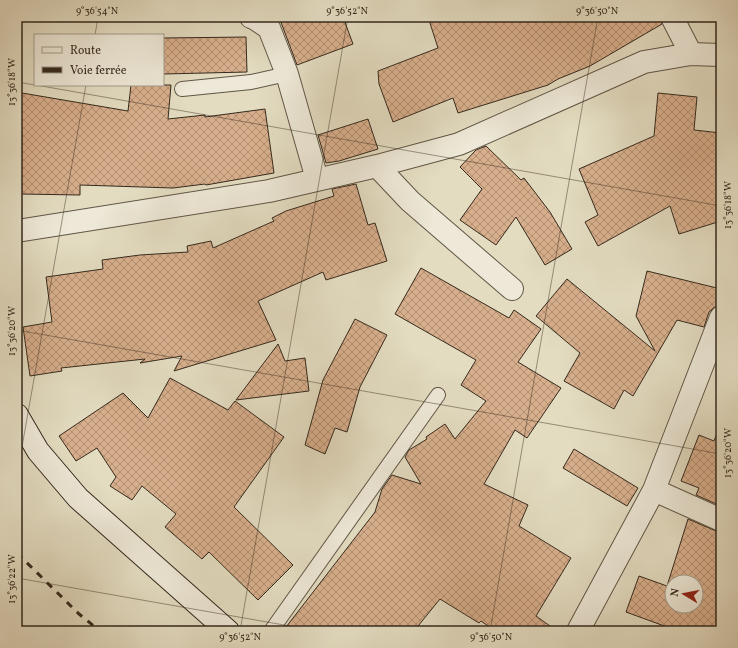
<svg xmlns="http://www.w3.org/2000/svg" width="738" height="648" viewBox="0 0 738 648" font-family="Vollkorn,serif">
	<defs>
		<pattern id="building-cross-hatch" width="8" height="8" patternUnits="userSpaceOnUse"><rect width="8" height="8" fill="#d8af8c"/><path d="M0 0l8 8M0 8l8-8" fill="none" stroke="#b08e72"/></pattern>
	</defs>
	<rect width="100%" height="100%" fill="#e3dcc1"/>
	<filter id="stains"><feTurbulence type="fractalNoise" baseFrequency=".005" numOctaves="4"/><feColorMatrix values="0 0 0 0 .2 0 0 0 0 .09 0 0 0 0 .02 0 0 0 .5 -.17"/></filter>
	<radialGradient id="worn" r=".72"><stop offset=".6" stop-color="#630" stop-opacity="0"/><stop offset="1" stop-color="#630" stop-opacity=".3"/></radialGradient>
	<path fill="url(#building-cross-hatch)" stroke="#35291d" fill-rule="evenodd" d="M 279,17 L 343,17 L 353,44 L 297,65 Z
		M 428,17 L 660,17 L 662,24 L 590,66 L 558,79 L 548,85 L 458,113 L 453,98 L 393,122 L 379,84 L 378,71 L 438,48 Z
		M 246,37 L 247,72 L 163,74 L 163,38 Z
		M 131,85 L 171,85 L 168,119 L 205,115 L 205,117 L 265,109 L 274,173 L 206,185 L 205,184 L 173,188 L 80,185 L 80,195 L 21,194 L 22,132 L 17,131 L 17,125 L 22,93 L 128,111 Z
		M 658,93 L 697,97 L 694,130 L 721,133 L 721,221 L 679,234 L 670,206 L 598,246 L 585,222 L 598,215 L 579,169 L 654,136 Z
		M 368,119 L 378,149 L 339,161 L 326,163 L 318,135 Z
		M 486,146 L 521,180 L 524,178 L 550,212 L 572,249 L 545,265 L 516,217 L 496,245 L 460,220 L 482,189 L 460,167 L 476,150 Z
		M 356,184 L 368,225 L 375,223 L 387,261 L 326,280 L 323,272 L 258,301 L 276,340 L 174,371 L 182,356 L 140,363 L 145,359 L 61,368 L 62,371 L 30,376 L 23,327 L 52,322 L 46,277 L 103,269 L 102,260 L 140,255 L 188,252 L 187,246 L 211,241 L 213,248 L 274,221 L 272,218 L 286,211 L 334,196 L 332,189 Z
		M 421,268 L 509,318 L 514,310 L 541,329 L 518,362 L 561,388 L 527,438 L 515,430 L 484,484 L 528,505 L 519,526 L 571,558 L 536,616 L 557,631 L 495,631 L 481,621 L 479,623 L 440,599 L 414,631 L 283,631 L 375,512 L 382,489 L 392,475 L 421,484 L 405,457 L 409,450 L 427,439 L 426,437 L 445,424 L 455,439 L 486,401 L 461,385 L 476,360 L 395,314 Z
		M 647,271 L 721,289 L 721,305 L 713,308 L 709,312 L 704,327 L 677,320 L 633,396 L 624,390 L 614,409 L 564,381 L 580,353 L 536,316 L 567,279 L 655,351 L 636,316 Z
		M 355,319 L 387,335 L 360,387 L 347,432 L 335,428 L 325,454 L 305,445 L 323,380 Z
		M 278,344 L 285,361 L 305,358 L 309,391 L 236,400 Z
		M 170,378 L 228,410 L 235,401 L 284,437 L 234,507 L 293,565 L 258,600 L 209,552 L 202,559 L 165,527 L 176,514 L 142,486 L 132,500 L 110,486 L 116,477 L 97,448 L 76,461 L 59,436 L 123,393 L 148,418 Z
		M 717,433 L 721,433 L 721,506 L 696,495 L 699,488 L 681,481 L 699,435 L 714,441 Z
		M 574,449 L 638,488 L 627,506 L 563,468 Z
		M 688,519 L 716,531 L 721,532 L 721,631 L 678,631 L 626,612 L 639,576 L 667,586 ZM 672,582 L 696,582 L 696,606 L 672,606 Z"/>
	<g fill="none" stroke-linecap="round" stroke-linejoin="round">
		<defs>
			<path id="lane" d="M 182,89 L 251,82 L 287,74
				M 271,631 L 438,395"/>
			<path id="street" d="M 251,17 L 254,18 L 269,28 L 287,74 L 317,179
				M 672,17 L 691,54
				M 377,166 L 410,201 L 512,289
				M 17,231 L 269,191 L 377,166 L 459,144 L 644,62 L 691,54 L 721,55
				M 654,490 L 721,520
				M 578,631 L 654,490 L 721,317"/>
			<path id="secondary" d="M 17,415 L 38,451 L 78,498 L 228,631"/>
		</defs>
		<use href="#lane" stroke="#605646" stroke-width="16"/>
		<use href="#street" stroke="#605646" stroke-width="24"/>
		<use href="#secondary" stroke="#35291d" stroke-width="24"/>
		<use href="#lane" stroke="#ede8d7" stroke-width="14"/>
		<use href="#street" stroke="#ede8d7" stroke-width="22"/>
		<use href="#secondary" stroke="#ede8d7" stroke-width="22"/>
		<path stroke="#35291d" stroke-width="3" stroke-dasharray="7 7" stroke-linecap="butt" d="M 17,553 L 79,614 L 100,631"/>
	</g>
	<path fill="none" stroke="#35291d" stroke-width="1" stroke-opacity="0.45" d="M 95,35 L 98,17M 17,82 L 35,85M 36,85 L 721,206M 17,330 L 721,454M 17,475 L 86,85M 17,578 L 318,631M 240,631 L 348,17M 490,631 L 598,17"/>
	<rect width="738" height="648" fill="none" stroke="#e3dcc1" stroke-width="44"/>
	<rect x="34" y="34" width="130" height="52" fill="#ede8d7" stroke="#a39c8d"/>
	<rect x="42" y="47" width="20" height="6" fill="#ede8d7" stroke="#a39c8d"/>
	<text x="70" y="54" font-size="12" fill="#35291d">Route</text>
	<rect x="42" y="67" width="20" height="6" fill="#35291d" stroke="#a39c8d"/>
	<text x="70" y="74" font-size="12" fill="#35291d">Voie ferrée</text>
	<g transform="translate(684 594) rotate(280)"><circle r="19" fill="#ede8d7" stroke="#a39c8d"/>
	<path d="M0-3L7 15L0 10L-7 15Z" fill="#8f2418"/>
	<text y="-6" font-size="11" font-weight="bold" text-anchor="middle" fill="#35291d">N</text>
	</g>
	<rect x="22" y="22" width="694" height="604" fill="none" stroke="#35291d" stroke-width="1.5"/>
	<g font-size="10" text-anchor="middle" fill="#35291d">
		<text x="97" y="14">9°36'54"N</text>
		<text x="347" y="14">9°36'52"N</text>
		<text x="597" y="14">9°36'50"N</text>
		<text transform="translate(11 82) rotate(-90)" y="4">13°36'18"W</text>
		<text transform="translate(727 205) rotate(-90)" y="4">13°36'18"W</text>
		<text transform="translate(11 331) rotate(-90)" y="4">13°36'20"W</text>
		<text transform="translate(727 453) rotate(-90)" y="4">13°36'20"W</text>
		<text transform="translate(11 579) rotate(-90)" y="4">13°36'22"W</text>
		<text x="240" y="640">9°36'52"N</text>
		<text x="491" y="640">9°36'50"N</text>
	</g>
	<rect width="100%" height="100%" filter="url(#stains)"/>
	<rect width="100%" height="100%" fill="url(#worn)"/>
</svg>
